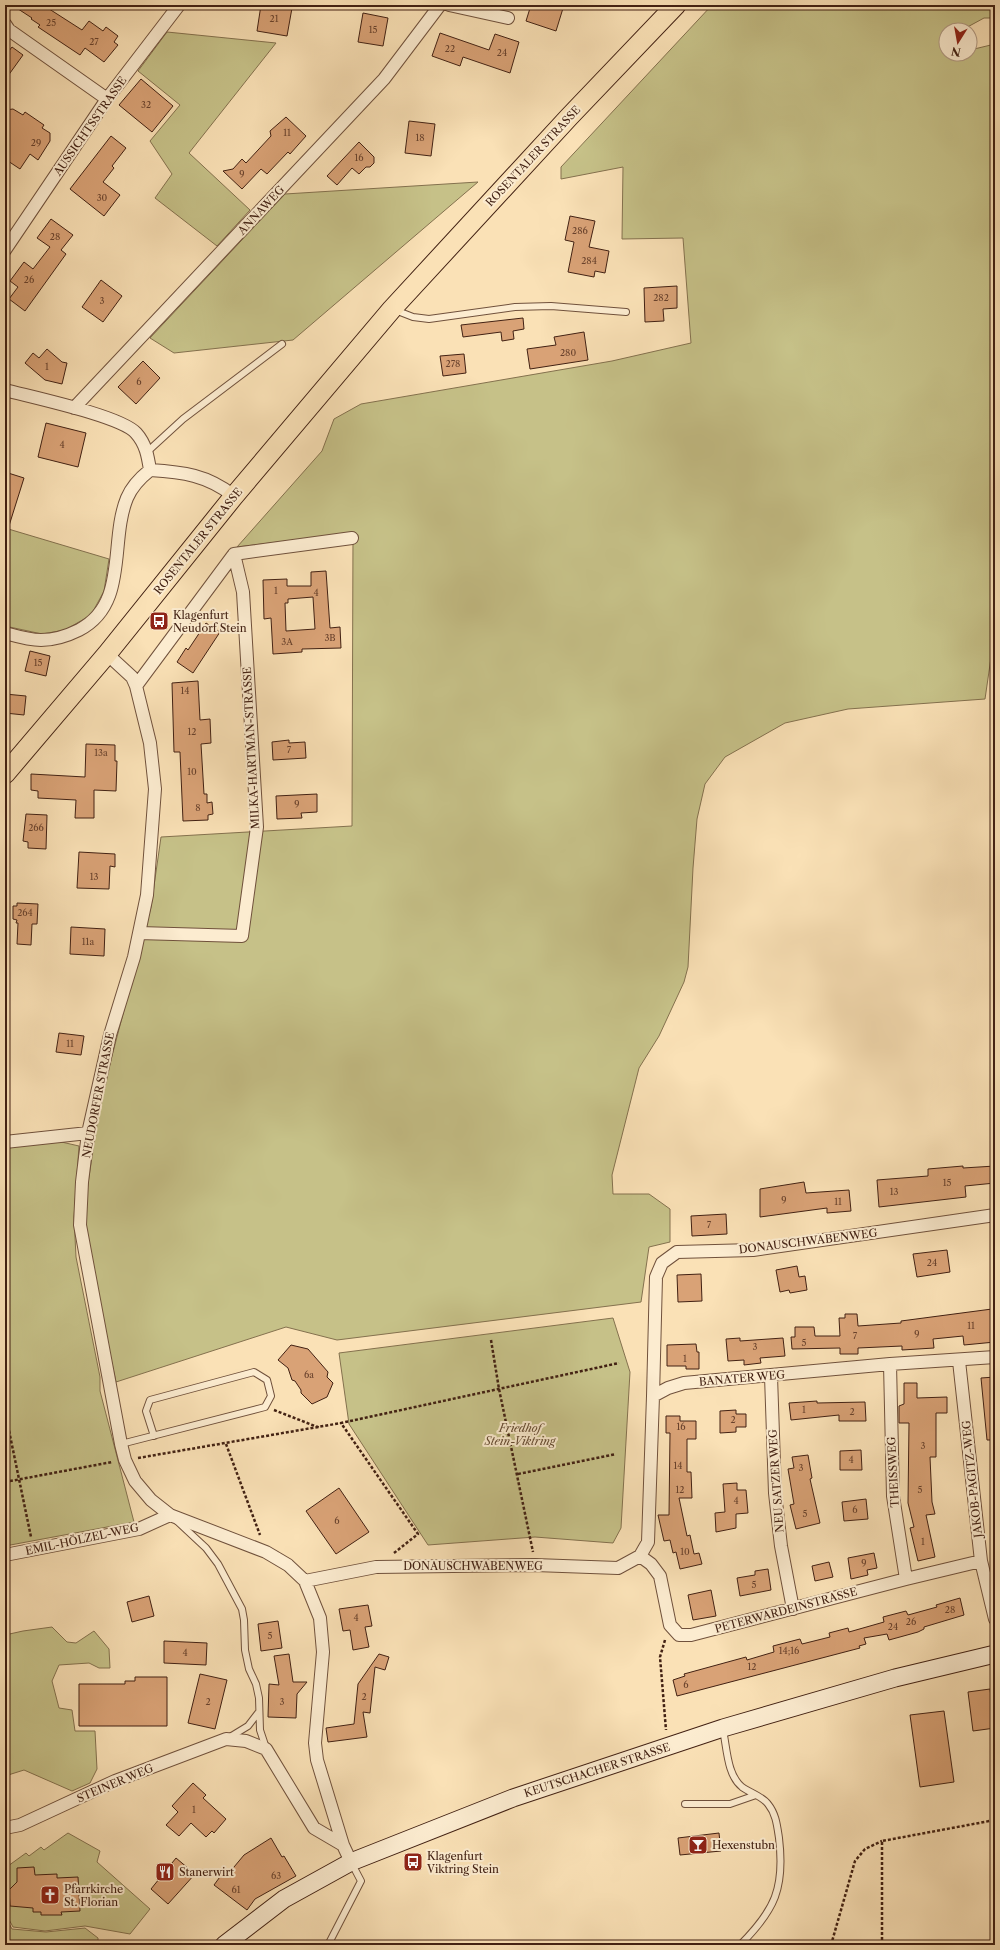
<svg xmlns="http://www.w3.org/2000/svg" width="1000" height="1950" viewBox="0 0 1000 1950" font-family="'Libre Caslon Text',serif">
	<rect width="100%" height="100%" fill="#fae1b6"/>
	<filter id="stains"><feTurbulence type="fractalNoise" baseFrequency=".005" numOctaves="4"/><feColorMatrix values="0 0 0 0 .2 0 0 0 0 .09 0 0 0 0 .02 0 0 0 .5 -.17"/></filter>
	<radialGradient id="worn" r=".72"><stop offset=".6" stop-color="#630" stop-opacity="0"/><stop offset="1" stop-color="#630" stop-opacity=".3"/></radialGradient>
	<path fill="#c6c188" stroke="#84714e" d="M 712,5 L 995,5 L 995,18 L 984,18 L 962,30 L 946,30 L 946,54 L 970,54 L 970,50 L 995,44 L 995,630 L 985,699 L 848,709 L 785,723 L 725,757 L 705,784 L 697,819 L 693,868 L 688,967 L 684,982 L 659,1036 L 639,1068 L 612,1175 L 613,1194 L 649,1194 L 670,1209 L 670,1242 L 649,1247 L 641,1302 L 337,1340 L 286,1327 L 116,1382 L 89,1257 L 86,1223 L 87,1190 L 101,1098 L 151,907 L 161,837 L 352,826 L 353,533 L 237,547 L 322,451 L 334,419 L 361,404 L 612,361 L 691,343 L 683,238 L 622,239 L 623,167 L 561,179 L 561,167 Z
		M 167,32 L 276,43 L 189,153 L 250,210 L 217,246 L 155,198 L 172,174 L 150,141 L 180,105 L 138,71 Z
		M 478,182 L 293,340 L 174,353 L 150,338 L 285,194 Z
		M 5,528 L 109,559 L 104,591 L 91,615 L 65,630 L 42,634 L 5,626 Z
		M 57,1141 L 79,1146 L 74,1217 L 76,1257 L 100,1377 L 100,1391 L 134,1522 L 5,1546 L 5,1148 Z
		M 613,1318 L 630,1372 L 621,1528 L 613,1543 L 535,1537 L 428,1545 L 349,1424 L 339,1353 Z
		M 52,1627 L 67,1642 L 76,1643 L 94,1631 L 109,1649 L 110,1668 L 99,1668 L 89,1663 L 59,1665 L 52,1681 L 59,1708 L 72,1710 L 75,1731 L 95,1731 L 97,1769 L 90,1783 L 72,1791 L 24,1770 L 5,1776 L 5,1635 L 23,1631 Z
		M 68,1833 L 100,1851 L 97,1862 L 150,1909 L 130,1934 L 85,1926 L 45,1931 L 13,1927 L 5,1912 L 5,1875 L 8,1866 L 26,1853 L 29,1856 L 41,1847 L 44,1850 Z
		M 5,1916 L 12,1929 L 46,1932 L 85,1928 L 98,1938 L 98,1945 L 5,1945 Z"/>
	<path fill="#d9a276" stroke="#422113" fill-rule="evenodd" d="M 12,5 L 43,5 L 82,30 L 89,21 L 103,31 L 106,27 L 118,36 L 114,42 L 118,45 L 104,62 L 85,48 L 80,55 L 38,27 L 40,25 L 31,19 L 32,18 Z
		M 261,5 L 292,8 L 287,36 L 257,31 Z
		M 531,5 L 564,5 L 556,31 L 526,21 Z
		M 363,13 L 388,18 L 383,46 L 358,42 Z
		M 440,33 L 489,50 L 495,34 L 519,42 L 510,73 L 463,57 L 460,66 L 432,56 Z
		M 12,47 L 23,55 L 5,80 L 5,56 Z
		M 141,79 L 173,106 L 152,132 L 119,105 Z
		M 13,109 L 23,115 L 25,112 L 44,125 L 42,128 L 50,133 L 50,141 L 38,160 L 30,154 L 20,169 L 5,159 L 5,110 Z
		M 286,117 L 306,136 L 290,154 L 288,152 L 267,174 L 261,169 L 242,189 L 223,171 L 233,169 L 242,159 L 246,163 L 271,136 L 270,131 Z
		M 409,121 L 435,124 L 431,156 L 405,153 Z
		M 111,136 L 126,148 L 112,166 L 114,168 L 103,182 L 120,195 L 104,216 L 70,189 Z
		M 359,142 L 374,157 L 374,163 L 370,167 L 366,167 L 359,174 L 352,168 L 337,185 L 327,176 Z
		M 570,216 L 595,221 L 589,247 L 609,251 L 605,273 L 595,271 L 594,277 L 568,272 L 574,242 L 565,240 Z
		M 51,219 L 73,235 L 61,250 L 66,254 L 25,311 L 9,299 L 18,287 L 10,281 L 24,262 L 33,269 L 50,247 L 37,238 Z
		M 101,280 L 122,296 L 103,322 L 82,307 Z
		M 677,286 L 677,308 L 663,309 L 664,321 L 645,322 L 644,288 Z
		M 523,318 L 524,329 L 513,331 L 514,339 L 502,341 L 501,332 L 463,337 L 461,325 Z
		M 584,332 L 588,360 L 530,369 L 527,349 L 556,345 L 554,337 Z
		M 47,349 L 62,362 L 67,363 L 62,384 L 45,380 L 25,363 L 33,353 L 39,358 Z
		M 464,354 L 466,373 L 443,376 L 440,356 Z
		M 143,361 L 160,378 L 136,404 L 118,387 Z
		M 46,423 L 86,433 L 78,467 L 38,457 Z
		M 5,472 L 24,478 L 8,529 L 5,528 Z
		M 326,571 L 330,628 L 340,627 L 341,648 L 302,649 L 302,652 L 273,654 L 271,618 L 264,619 L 263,580 L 287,579 L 287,586 L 311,586 L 311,572 ZM 313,597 L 315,629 L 286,631 L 285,603 L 288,603 L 288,599 Z
		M 206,623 L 220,632 L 193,673 L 177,662 L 186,648 L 188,650 Z
		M 30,651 L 50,656 L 46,676 L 25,671 Z
		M 198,681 L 200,720 L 210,719 L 211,743 L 201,744 L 204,794 L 207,794 L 207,803 L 212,802 L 213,814 L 208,815 L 208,820 L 183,821 L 180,752 L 174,752 L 172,683 Z
		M 5,694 L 26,696 L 24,715 L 5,713 Z
		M 289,740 L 289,743 L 305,742 L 306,758 L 273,760 L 272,742 Z
		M 86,744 L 115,745 L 115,761 L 117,761 L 116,791 L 94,790 L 94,818 L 75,818 L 76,800 L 38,798 L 38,791 L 31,790 L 31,774 L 85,777 Z
		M 317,794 L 317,812 L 301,813 L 302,818 L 277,819 L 276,796 Z
		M 26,814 L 47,815 L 46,849 L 28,848 L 28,842 L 23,841 Z
		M 79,852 L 115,854 L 115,867 L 110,866 L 109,889 L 77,888 Z
		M 17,903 L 38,904 L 37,924 L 32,924 L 31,945 L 17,944 L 18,923 L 16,923 L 17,920 L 13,919 L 13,906 L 17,906 Z
		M 71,927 L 105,929 L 104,956 L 70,954 Z
		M 59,1033 L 84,1036 L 81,1055 L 56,1052 Z
		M 963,1166 L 963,1168 L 995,1166 L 995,1183 L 965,1186 L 966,1197 L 879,1207 L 877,1180 L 928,1176 L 928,1169 Z
		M 804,1182 L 806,1193 L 849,1190 L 851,1211 L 827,1213 L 827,1208 L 760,1217 L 760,1189 Z
		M 726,1214 L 727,1234 L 692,1236 L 691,1216 Z
		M 947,1250 L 950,1272 L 917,1277 L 913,1254 Z
		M 797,1266 L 799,1277 L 805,1276 L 807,1290 L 790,1293 L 789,1290 L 780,1292 L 776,1270 Z
		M 701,1274 L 702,1301 L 678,1302 L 677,1275 Z
		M 992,1309 L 995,1342 L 964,1345 L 963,1336 L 933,1339 L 934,1348 L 902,1350 L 902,1346 L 858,1348 L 858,1354 L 840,1354 L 840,1348 L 792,1349 L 791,1337 L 795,1337 L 795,1327 L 814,1327 L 815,1336 L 840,1336 L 839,1318 L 845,1318 L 845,1314 L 857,1314 L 858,1326 L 901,1323 L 901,1321 Z
		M 740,1338 L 740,1341 L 783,1338 L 785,1356 L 760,1358 L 761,1363 L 744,1365 L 744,1360 L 728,1361 L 726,1339 Z
		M 696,1344 L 697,1352 L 699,1352 L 699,1369 L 686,1369 L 686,1366 L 667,1366 L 667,1345 Z
		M 291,1345 L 308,1349 L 328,1372 L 327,1377 L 333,1383 L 327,1397 L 312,1404 L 301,1393 L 301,1390 L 295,1381 L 292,1380 L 288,1368 L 278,1360 Z
		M 995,1377 L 995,1440 L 987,1440 L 981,1378 Z
		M 904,1383 L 917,1383 L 917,1398 L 947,1397 L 947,1413 L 936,1413 L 936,1457 L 930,1457 L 932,1502 L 935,1514 L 926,1515 L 935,1557 L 918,1561 L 910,1528 L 914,1527 L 908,1503 L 909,1423 L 899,1423 L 899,1406 L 904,1404 Z
		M 817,1401 L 817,1403 L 865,1402 L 866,1421 L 839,1421 L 839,1415 L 791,1420 L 789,1403 Z
		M 736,1410 L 736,1414 L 746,1414 L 746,1427 L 736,1427 L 736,1432 L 720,1433 L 720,1411 Z
		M 666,1416 L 680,1416 L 680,1421 L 696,1421 L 696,1439 L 687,1439 L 687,1472 L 691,1472 L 692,1498 L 679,1498 L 687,1536 L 690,1535 L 694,1554 L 699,1553 L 702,1564 L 680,1569 L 676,1552 L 673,1553 L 670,1540 L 664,1541 L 658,1515 L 669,1515 L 670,1433 L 666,1433 Z
		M 861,1450 L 862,1470 L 840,1470 L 840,1451 Z
		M 808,1455 L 812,1478 L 810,1479 L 820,1523 L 796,1529 L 790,1505 L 794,1504 L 788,1469 L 794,1468 L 792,1457 Z
		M 737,1483 L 737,1490 L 746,1490 L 748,1513 L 736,1514 L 736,1528 L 716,1532 L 715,1513 L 725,1512 L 723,1484 Z
		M 339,1488 L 369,1532 L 336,1554 L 306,1511 Z
		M 866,1499 L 868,1519 L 844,1521 L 842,1502 Z
		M 874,1553 L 877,1568 L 867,1570 L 868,1575 L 851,1579 L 848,1558 Z
		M 829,1562 L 833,1577 L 815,1581 L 812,1566 Z
		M 768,1569 L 771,1590 L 740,1596 L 737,1578 L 755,1575 L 755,1571 Z
		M 711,1590 L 716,1616 L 693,1620 L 688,1595 Z
		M 149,1596 L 154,1616 L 132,1622 L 127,1602 Z
		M 960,1598 L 964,1615 L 924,1627 L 924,1629 L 918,1632 L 889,1640 L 887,1634 L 864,1638 L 866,1644 L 859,1646 L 860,1648 L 677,1696 L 673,1680 L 685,1676 L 684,1674 L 746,1657 L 747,1660 L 774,1652 L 773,1646 L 800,1639 L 802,1644 L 830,1637 L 829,1633 L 848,1628 L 849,1632 L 884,1622 L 883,1617 L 906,1611 L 908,1615 L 937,1607 L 936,1605 Z
		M 368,1605 L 372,1626 L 365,1627 L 369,1647 L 353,1650 L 350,1630 L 343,1631 L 339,1609 Z
		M 278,1621 L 282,1648 L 261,1651 L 258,1624 Z
		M 164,1641 L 207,1643 L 206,1665 L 164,1663 Z
		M 289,1654 L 293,1682 L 307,1682 L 297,1694 L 296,1718 L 268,1717 L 269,1684 L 279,1685 L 274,1656 Z
		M 379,1654 L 389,1657 L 385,1670 L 375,1667 L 370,1713 L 363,1712 L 367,1737 L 328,1742 L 326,1728 L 354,1724 L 358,1684 Z
		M 200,1674 L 227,1680 L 215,1729 L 188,1723 Z
		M 135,1677 L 167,1677 L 167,1726 L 79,1726 L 79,1684 L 125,1684 L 125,1681 L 135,1681 Z
		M 990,1689 L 995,1728 L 973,1731 L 968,1692 Z
		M 944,1711 L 954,1782 L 920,1787 L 910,1715 Z
		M 193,1783 L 206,1795 L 203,1798 L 226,1819 L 214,1833 L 212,1831 L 206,1837 L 191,1823 L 179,1836 L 166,1825 L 178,1812 L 172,1806 Z
		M 719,1833 L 721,1851 L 680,1855 L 678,1838 Z
		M 271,1838 L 282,1857 L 284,1856 L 296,1876 L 255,1899 L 247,1910 L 214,1885 L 225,1870 L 229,1873 L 244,1855 Z
		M 176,1858 L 195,1874 L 168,1904 L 151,1889 Z
		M 34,1867 L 35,1875 L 57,1874 L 57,1878 L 78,1877 L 80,1911 L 61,1912 L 62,1915 L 41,1915 L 41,1912 L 33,1912 L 33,1908 L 10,1906 L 9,1890 L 17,1882 L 17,1868 Z"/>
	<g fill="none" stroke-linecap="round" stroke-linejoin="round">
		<defs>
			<path id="service" d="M 395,310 L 413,317 L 429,319 L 515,307 L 551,306 L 626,312
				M 147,452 L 183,419 L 282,344
				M 121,1444 L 265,1407 L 271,1396 L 267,1380 L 254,1372 L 150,1400 L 146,1411 L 154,1436
				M 177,1521 L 206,1548 L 218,1564 L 242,1609 L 244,1620 L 245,1650 L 249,1669 L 256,1684 L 259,1698 L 260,1730 L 266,1748
				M 723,1730 C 727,1748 727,1775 742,1787 C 750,1793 762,1796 768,1804 C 776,1814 777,1825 779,1838 C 785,1888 775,1910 740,1945
				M 230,1737 L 248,1726 L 258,1713
				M 685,1804 L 730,1804 L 756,1795
				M 328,1945 L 361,1881 L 352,1864"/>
			<path id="minor" d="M 449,5 L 508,18
				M 5,24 L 9,30 L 107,99
				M 5,250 L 107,99 L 179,5
				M 5,390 C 31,397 121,416 136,433 C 146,444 148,457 150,470
				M 74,408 L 384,79 L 440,5
				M 234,554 L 352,538
				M 5,633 C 16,636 29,640 41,640 C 54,640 67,636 79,630 C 129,604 109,542 127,498 C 132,486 140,478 150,470 C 183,472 207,475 234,496
				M 107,654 L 132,677 L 136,686 L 150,743 L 155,789 L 147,895 L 134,957 L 110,1035 L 88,1133 L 82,1182 L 80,1225 L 121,1444 L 125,1460 L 135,1481 L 151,1500 L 170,1515 L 266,1552 L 288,1565 L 305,1581 L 320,1618 L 323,1652 L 315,1743 L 317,1760 L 343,1845 L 351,1862
				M 136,686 L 234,554
				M 139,933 L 242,936 L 257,827 L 243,592 L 234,554
				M 5,1142 L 88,1133
				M 959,1361 L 981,1561 L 995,1619
				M 890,1364 L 893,1496 L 906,1579
				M 771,1376 L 775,1493 L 781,1546 L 793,1609
				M 653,1396 L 656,1277 L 662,1263 L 677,1252 L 753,1250 L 995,1215
				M 5,1555 L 139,1529 L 170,1515
				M 640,1556 L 648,1542 L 653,1396 L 668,1388 L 684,1383 L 890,1364 L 995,1357
				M 640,1556 L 651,1564 L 660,1576 L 670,1625 L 679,1635 L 691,1635 L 906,1579 L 981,1561
				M 305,1581 L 376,1567 L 535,1565 L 618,1568 L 640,1556
				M 5,1828 L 20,1825 L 115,1781 L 226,1739 L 246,1741 L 266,1749 L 314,1828 L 343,1845"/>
			<path id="secondary" d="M 224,1945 L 284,1899 L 351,1862 L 513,1798 L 723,1728 L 895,1678 L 995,1654"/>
			<path id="primary" d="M 5,774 L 107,654 L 234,496 L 392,309 L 569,117 L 676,5"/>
		</defs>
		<use href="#service" stroke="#70513c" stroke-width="8"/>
		<use href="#minor" stroke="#70513c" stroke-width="14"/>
		<use href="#secondary" stroke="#422113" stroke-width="19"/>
		<use href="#primary" stroke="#422113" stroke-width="21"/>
		<path stroke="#422113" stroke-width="2.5" stroke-dasharray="3 2" stroke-linecap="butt" d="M 491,1340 L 499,1389 L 533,1552
			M 274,1410 L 320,1428
			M 7,1421 L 31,1537
			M 226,1444 L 260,1535
			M 138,1458 L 341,1423
			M 518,1474 L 616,1454
			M 5,1482 L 112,1462
			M 394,1553 L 418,1534 L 341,1423 L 619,1363
			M 665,1640 L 660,1657 L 666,1730
			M 689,1942 L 690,1945
			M 831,1945 L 855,1861 L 865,1849 L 882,1841
			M 882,1945 L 882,1841 L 995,1820"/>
		<use href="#service" stroke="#fcecd0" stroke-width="6"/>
		<use href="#minor" stroke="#fcecd0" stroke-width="12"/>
		<use href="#secondary" stroke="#fcecd0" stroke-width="17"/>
		<use href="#primary" stroke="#fae1b6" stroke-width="19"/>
	</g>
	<defs>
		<symbol id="bus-square" viewBox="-11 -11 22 22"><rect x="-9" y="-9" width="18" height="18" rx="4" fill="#8f2418" stroke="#fcecd0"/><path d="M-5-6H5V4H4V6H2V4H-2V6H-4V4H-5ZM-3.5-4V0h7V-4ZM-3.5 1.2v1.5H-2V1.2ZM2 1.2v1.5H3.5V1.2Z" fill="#fff"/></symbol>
		<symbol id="bar-square" viewBox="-11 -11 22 22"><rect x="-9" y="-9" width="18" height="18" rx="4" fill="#8f2418" stroke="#fcecd0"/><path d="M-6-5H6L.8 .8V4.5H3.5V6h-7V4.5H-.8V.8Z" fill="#fff"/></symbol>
		<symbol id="restaurant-square" viewBox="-11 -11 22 22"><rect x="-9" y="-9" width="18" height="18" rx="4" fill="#8f2418" stroke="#fcecd0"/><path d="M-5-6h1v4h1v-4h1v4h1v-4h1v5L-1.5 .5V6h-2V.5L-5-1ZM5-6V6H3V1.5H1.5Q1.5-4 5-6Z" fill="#fff"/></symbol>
		<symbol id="church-square" viewBox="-11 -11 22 22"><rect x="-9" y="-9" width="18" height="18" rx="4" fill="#8f2418" stroke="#fcecd0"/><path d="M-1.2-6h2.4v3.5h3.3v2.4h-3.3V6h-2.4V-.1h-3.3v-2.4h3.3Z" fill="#fff"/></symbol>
	</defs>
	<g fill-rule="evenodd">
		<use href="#bus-square" x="148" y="610" width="22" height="22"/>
		<use href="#bar-square" x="687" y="1834" width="22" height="22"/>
		<use href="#bus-square" x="402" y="1851" width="22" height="22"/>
		<use href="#restaurant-square" x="154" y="1861" width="22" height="22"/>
		<use href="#church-square" x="39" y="1884" width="22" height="22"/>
	</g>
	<g text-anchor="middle" stroke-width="4" stroke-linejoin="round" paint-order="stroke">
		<g font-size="9" fill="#68412c">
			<text x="274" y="22">21</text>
			<text x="51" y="26">25</text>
			<text x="373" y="33">15</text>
			<text x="94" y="45">27</text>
			<text x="450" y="52">22</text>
			<text x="502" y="56">24</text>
			<text x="146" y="108">32</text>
			<text x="287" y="136">11</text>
			<text x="420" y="141">18</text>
			<text x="36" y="146">29</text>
			<text x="359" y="161">16</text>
			<text x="242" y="177">9</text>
			<text x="102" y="201">30</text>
			<text x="580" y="234">286</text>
			<text x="55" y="240">28</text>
			<text x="589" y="264">284</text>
			<text x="29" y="283">26</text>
			<text x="661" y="301">282</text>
			<text x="102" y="304">3</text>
			<text x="568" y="356">280</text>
			<text x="453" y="367">278</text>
			<text x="47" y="370">1</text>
			<text x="139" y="385">6</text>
			<text x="62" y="448">4</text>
			<text x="276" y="594">1</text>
			<text x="316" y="596">4</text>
			<text x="330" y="641">3B</text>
			<text x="287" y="645">3A</text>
			<text x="38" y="666">15</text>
			<text x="185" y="694">14</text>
			<text x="192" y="735">12</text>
			<text x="289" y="753">7</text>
			<text x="101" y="756">13a</text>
			<text x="192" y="775">10</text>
			<text x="297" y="807">9</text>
			<text x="198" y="811">8</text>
			<text x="36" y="831">266</text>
			<text x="94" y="880">13</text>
			<text x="25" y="916">264</text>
			<text x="88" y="945">11a</text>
			<text x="70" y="1047">11</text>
			<text x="947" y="1186">15</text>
			<text x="894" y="1195">13</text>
			<text x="784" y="1203">9</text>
			<text x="838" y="1205">11</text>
			<text x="709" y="1228">7</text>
			<text x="932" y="1266">24</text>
			<text x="971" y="1329">11</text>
			<text x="917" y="1337">9</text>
			<text x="855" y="1339">7</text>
			<text x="804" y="1346">5</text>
			<text x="755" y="1350">3</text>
			<text x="685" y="1362">1</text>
			<text x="309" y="1378">6a</text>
			<text x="804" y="1413">1</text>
			<text x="852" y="1415">2</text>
			<text x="733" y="1423">2</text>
			<text x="681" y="1430">16</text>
			<text x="923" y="1449">3</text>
			<text x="851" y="1463">4</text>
			<text x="678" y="1469">14</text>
			<text x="801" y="1471">3</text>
			<text x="680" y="1493">12</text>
			<text x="920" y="1493">5</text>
			<text x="736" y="1504">4</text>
			<text x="855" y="1513">6</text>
			<text x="805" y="1517">5</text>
			<text x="337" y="1524">6</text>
			<text x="923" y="1545">1</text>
			<text x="685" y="1555">10</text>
			<text x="864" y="1566">9</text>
			<text x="754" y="1588">5</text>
			<text x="950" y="1613">28</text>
			<text x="356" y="1621">4</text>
			<text x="911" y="1625">26</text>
			<text x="893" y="1630">24</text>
			<text x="270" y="1639">5</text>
			<text x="789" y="1654">14;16</text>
			<text x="185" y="1656">4</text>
			<text x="752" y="1670">12</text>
			<text x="686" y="1688">6</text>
			<text x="364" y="1700">2</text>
			<text x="208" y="1705">2</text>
			<text x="282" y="1705">3</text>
			<text x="194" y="1813">1</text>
			<text x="276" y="1879">63</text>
			<text x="236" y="1893">61</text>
		</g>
		<g font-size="11" fill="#422113" stroke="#fcecd0">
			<text transform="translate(90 126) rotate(-55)" y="4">AUSSICHTSSTRASSE</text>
			<text transform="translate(533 156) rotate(-47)" y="4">ROSENTALER STRASSE</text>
			<text transform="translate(261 210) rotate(-47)" y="4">ANNAWEG</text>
			<text transform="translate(198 541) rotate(-51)" y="4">ROSENTALER STRASSE</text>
			<text transform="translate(251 748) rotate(-93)" y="4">MILKA-HARTMAN-STRASSE</text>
			<text transform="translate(98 1095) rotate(-79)" y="4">NEUDORFER STRASSE</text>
			<text transform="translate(808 1241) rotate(-7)" y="4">DONAUSCHWABENWEG</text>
			<text transform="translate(742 1378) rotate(-5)" y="4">BANATER WEG</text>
			<text transform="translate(893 1472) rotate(-93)" y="4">THEISSWEG</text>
			<text transform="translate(972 1479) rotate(-96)" y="4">JAKOB-PAGITZ-WEG</text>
			<text transform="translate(776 1481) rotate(-94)" y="4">NEU SATZER WEG</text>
			<text transform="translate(82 1539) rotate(-12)" y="4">EMIL-HÖLZEL-WEG</text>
			<text x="473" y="1570">DONAUSCHWABENWEG</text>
			<text transform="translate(786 1610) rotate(-15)" y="4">PETERWARDEINSTRASSE</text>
			<text transform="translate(597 1770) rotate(-18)" y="4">KEUTSCHACHER STRASSE</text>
			<text transform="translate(115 1783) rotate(-23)" y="4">STEINER WEG</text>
		</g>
		<g font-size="11" fill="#422113" stroke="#fcecd0" text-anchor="start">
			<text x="173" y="619">Klagenfurt<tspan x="173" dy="13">Neudorf Stein</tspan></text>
			<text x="712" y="1849">Hexenstubn</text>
			<text x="427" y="1860">Klagenfurt<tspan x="427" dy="13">Viktring Stein</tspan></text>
			<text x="179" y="1876">Stanerwirt</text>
			<text x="64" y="1893">Pfarrkirche<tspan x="64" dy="13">St. Florian</tspan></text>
		</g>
		<g font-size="11" font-style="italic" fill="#634930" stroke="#fcecd0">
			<text x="520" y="1432">Friedhof<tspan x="520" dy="13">Stein-Viktring</tspan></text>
		</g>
	</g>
	<rect width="1000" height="1950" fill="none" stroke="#fae1b6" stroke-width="20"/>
	<rect x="6" y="6" width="988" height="1938" fill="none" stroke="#422113" stroke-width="2"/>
	<rect x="10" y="10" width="980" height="1930" fill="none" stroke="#422113"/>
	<g transform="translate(958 42) rotate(191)"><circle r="19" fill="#fcecd0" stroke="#b29b84"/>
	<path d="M0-3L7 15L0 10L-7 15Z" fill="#8f2418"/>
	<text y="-6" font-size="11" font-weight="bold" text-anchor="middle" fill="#422113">N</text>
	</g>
	<rect width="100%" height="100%" filter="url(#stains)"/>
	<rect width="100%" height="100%" fill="url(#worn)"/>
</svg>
